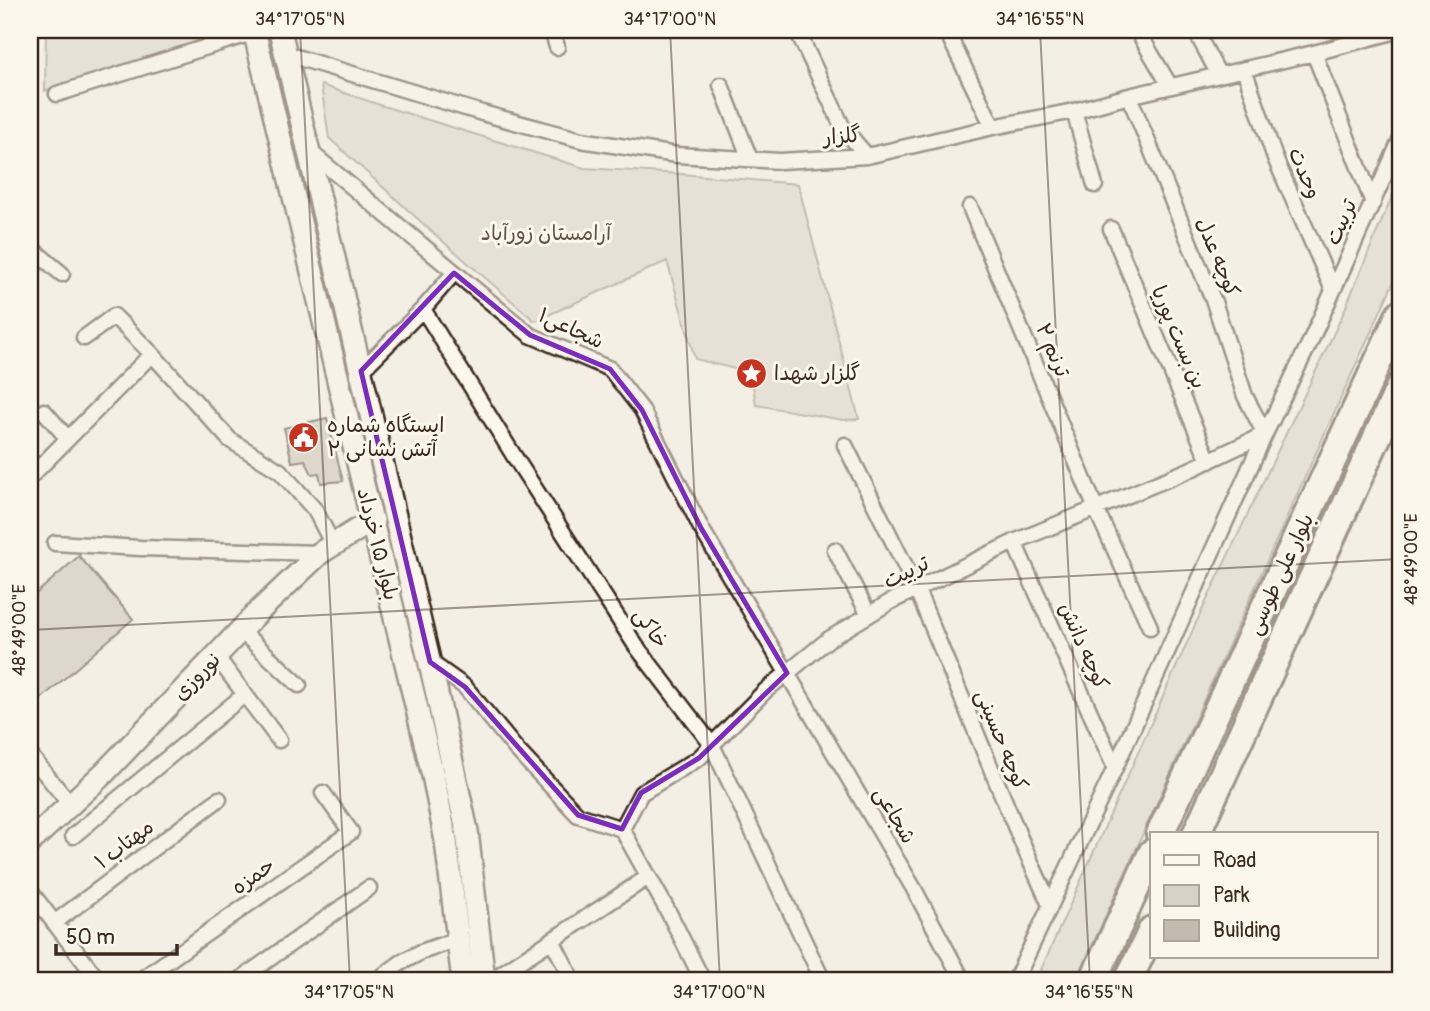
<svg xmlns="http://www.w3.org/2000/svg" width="1430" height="1011" viewBox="0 0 1430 1011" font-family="Pangolin,'Playpen Sans Arabic',sans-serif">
	<rect width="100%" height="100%" fill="#f3efe4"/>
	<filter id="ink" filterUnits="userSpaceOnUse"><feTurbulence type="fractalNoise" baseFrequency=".0143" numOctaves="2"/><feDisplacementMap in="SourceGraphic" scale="14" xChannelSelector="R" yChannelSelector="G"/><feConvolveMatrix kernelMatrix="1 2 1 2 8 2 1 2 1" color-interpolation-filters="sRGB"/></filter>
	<g filter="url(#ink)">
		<path fill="#d8d1c6" stroke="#8a7e72" stroke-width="2" d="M 46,30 L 233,30 L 234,31 L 45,91 Z
			M 321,85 L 383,106 L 584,168 L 681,174 L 798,184 L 859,419 L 843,420 L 756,405 L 751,373 L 695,359 L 667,261 L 535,321 L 430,230 L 329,138 Z
			M 1400,177 L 1400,268 L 1076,981 L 1036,981 L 1195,625 L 1342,316 Z"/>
		<path fill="#c3bbb0" stroke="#3b2a1e" stroke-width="2" d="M 327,418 L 343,481 L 321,483 L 319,473 L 312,474 L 305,460 L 292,462 L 284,428 Z
			M 79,556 L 133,619 L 35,704 L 30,697 L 30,599 Z"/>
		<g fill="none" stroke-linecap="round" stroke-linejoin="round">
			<defs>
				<path id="street" d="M 552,30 L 557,47
					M 797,30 L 843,128 L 867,156
					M 946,30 L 993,127
					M 1137,30 L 1170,86
					M 1195,30 L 1219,75
					M 1314,53 L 1373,203
					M 286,54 L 482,113 L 581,140 L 677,155 L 780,161 L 867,156 L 993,127 L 1074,111 L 1129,96 L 1314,53 L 1400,30
					M 1244,69 L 1275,158 L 1333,290
					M 721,85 L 750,159
					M 57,94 L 255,32
					M 1074,111 L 1095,185
					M 309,151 L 530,335 L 610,369 L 642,410 L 701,528 L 787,673 L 914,889 L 963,981
					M 970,207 L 1096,509 L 1150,627
					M 1111,229 L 1209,461
					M 30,247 L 62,274
					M 423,309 L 514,456 L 636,646 L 712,745 L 823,981
					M 84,338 L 114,316 L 152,354 L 230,440 L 280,471 L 315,510 L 333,545
					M 361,371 L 423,309 L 454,273
					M 44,411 L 68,439
					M 845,445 L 917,590 L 1020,838 L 1050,905
					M 30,477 L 152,354
					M 1014,542 L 1115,768
					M 55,543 L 140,548 L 320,553
					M 835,550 L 869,615
					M 240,630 L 299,685
					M 216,656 L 279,740
					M 430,662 L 465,687 L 516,749 L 578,815 L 622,829
					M 30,755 L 70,804
					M 622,829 L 641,793 L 699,758 L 765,691 L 829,639 L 890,602 L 1014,542 L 1187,471 L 1265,434 L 1245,396 L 1214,302 L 1129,96
					M 622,829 L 670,915 L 703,981
					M 73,836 L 244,695
					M 30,891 L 99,981
					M 54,923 L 219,799
					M 552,940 L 573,981
					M 139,981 L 351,832 L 323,793
					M 238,981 L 369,888
					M 376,981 L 402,962 L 421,952 L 458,939
					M 490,981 L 648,877
					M 1015,981 L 1115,768 L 1265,434 L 1310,342 L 1400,141"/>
				<path id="secondary" d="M 254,30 L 434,780 L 446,841 L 463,981
					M 280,30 L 435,685 L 467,831 L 484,981
					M 30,842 L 105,772 L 259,611 L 320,553 L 373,520"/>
				<path id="highway" d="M 1160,834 L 1400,314
					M 1196,834 L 1400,387
					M 1093,981 L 1152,853
					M 1128,981 L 1152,930"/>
			</defs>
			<use href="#street" stroke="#3b2a1e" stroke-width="19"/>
			<use href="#secondary" stroke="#3b2a1e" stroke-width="26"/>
			<use href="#highway" stroke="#3b2a1e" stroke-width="32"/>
			<use href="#street" stroke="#fbf7ec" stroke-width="14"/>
			<use href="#secondary" stroke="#fbf7ec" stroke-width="21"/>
			<use href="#highway" stroke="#fbf7ec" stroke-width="26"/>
		</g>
	</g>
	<path d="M0 0H1430V1011H0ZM 454,273 L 530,335 L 610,369 L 642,410 L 701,528 L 787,673 L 699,758 L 641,793 L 622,829 L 578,815 L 465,687 L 430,662 L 361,371 Z" fill="#f3efe4" fill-opacity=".55" fill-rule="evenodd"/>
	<path fill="none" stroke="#7b2cbf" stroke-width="5" stroke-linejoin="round" d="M 454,273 L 530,335 L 610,369 L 642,410 L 701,528 L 787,673 L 699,758 L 641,793 L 622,829 L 578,815 L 465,687 L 430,662 L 361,371 Z"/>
	<path fill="none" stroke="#3b2a1e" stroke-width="2" stroke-opacity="0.45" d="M 300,30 L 350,981M 670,30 L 720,981M 1040,30 L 1090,981M 30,630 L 1400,559"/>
	<defs>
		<symbol id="sight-disc" viewBox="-11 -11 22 22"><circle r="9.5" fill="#c8321e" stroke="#fbf7ec"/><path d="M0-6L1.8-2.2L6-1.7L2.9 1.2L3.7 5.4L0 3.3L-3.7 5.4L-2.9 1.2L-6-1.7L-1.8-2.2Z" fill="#fff"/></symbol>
		<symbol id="civic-disc" viewBox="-11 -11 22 22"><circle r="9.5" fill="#c8321e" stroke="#fbf7ec"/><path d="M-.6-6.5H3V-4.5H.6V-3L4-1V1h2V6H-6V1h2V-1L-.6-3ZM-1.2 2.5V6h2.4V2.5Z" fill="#fff"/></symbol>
	</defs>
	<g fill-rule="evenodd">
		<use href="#sight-disc" x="734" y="356" width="35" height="35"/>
		<use href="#civic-disc" x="286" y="420" width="35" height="35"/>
	</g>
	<g text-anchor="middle" stroke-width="6" stroke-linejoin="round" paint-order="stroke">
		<g font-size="21" fill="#3b2a1e" stroke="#fbf7ec">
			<text transform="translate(842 136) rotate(-4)" y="7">گلزار</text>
			<text transform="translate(1305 173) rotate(67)" y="7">وحدت</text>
			<text transform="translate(1341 222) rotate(-66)" y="7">تربیت</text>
			<text transform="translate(1218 257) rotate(68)" y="7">کوچه عدل</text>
			<text transform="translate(571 328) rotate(25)" y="7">شجاعی۱</text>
			<text transform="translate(1179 337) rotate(67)" y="7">بن بست پوریا</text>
			<text transform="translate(1053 350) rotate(67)" y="7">ترنم ۲</text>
			<text transform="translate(378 544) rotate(76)" y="7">بلوار ۱۵ خرداد</text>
			<text transform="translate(906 572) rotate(-26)" y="7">تربیت</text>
			<text transform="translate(1280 574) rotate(-65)" y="7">بلوار علی طوسی</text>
			<text transform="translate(651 628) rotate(55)" y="7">خاکی</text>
			<text transform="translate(1084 646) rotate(66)" y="7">کوچه دانش</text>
			<text transform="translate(197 676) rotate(-46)" y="7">نوروزی</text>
			<text transform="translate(1002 740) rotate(68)" y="7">کوچه حسینی</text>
			<text transform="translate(895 815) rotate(60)" y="7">شجاعی</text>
			<text transform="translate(124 844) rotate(-37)" y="7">مهتاب ۱</text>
			<text transform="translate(253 876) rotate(-35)" y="7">حمزه</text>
		</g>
		<g font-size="21" fill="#625448" stroke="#fbf7ec">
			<text x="546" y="240">آرامستان زورآباد</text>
		</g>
		<g font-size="21" fill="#3b2a1e" stroke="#fbf7ec" text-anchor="start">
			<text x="774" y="380">گلزار شهدا</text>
			<text x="327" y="432">ایستگاه شماره<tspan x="327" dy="24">۲ آتش نشانی</tspan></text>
		</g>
	</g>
	<rect width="1430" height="1011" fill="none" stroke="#fbf7ec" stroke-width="77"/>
	<rect x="1150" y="832" width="228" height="126" fill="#fbf7ec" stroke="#aea59a" stroke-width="2"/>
	<rect x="1164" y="855" width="35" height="10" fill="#fbf7ec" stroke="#aea59a" stroke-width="2"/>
	<text x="1213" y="867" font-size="21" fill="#3b2a1e">Road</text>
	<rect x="1164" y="885" width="35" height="21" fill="#d8d1c6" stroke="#aea59a" stroke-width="2"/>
	<text x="1213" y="902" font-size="21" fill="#3b2a1e">Park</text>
	<rect x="1164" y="920" width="35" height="21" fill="#c3bbb0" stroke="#aea59a" stroke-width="2"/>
	<text x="1213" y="937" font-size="21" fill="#3b2a1e">Building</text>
	<path d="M56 944v10h121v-10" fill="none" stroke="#3b2a1e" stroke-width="3.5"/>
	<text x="66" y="944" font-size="21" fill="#3b2a1e" stroke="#fbf7ec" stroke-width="5" paint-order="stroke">50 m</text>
	<rect x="38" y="38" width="1354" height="934" fill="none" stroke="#3b2a1e" stroke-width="2.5"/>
	<g font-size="18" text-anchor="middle" fill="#3b2a1e">
		<text x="300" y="25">34°17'05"N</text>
		<text x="670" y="25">34°17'00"N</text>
		<text x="1040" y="25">34°16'55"N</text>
		<text transform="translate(1411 559) rotate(-90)" y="6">48°49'00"E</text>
		<text transform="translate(19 630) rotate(-90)" y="6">48°49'00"E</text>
		<text x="349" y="998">34°17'05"N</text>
		<text x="719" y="998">34°17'00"N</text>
		<text x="1089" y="998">34°16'55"N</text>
	</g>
</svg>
